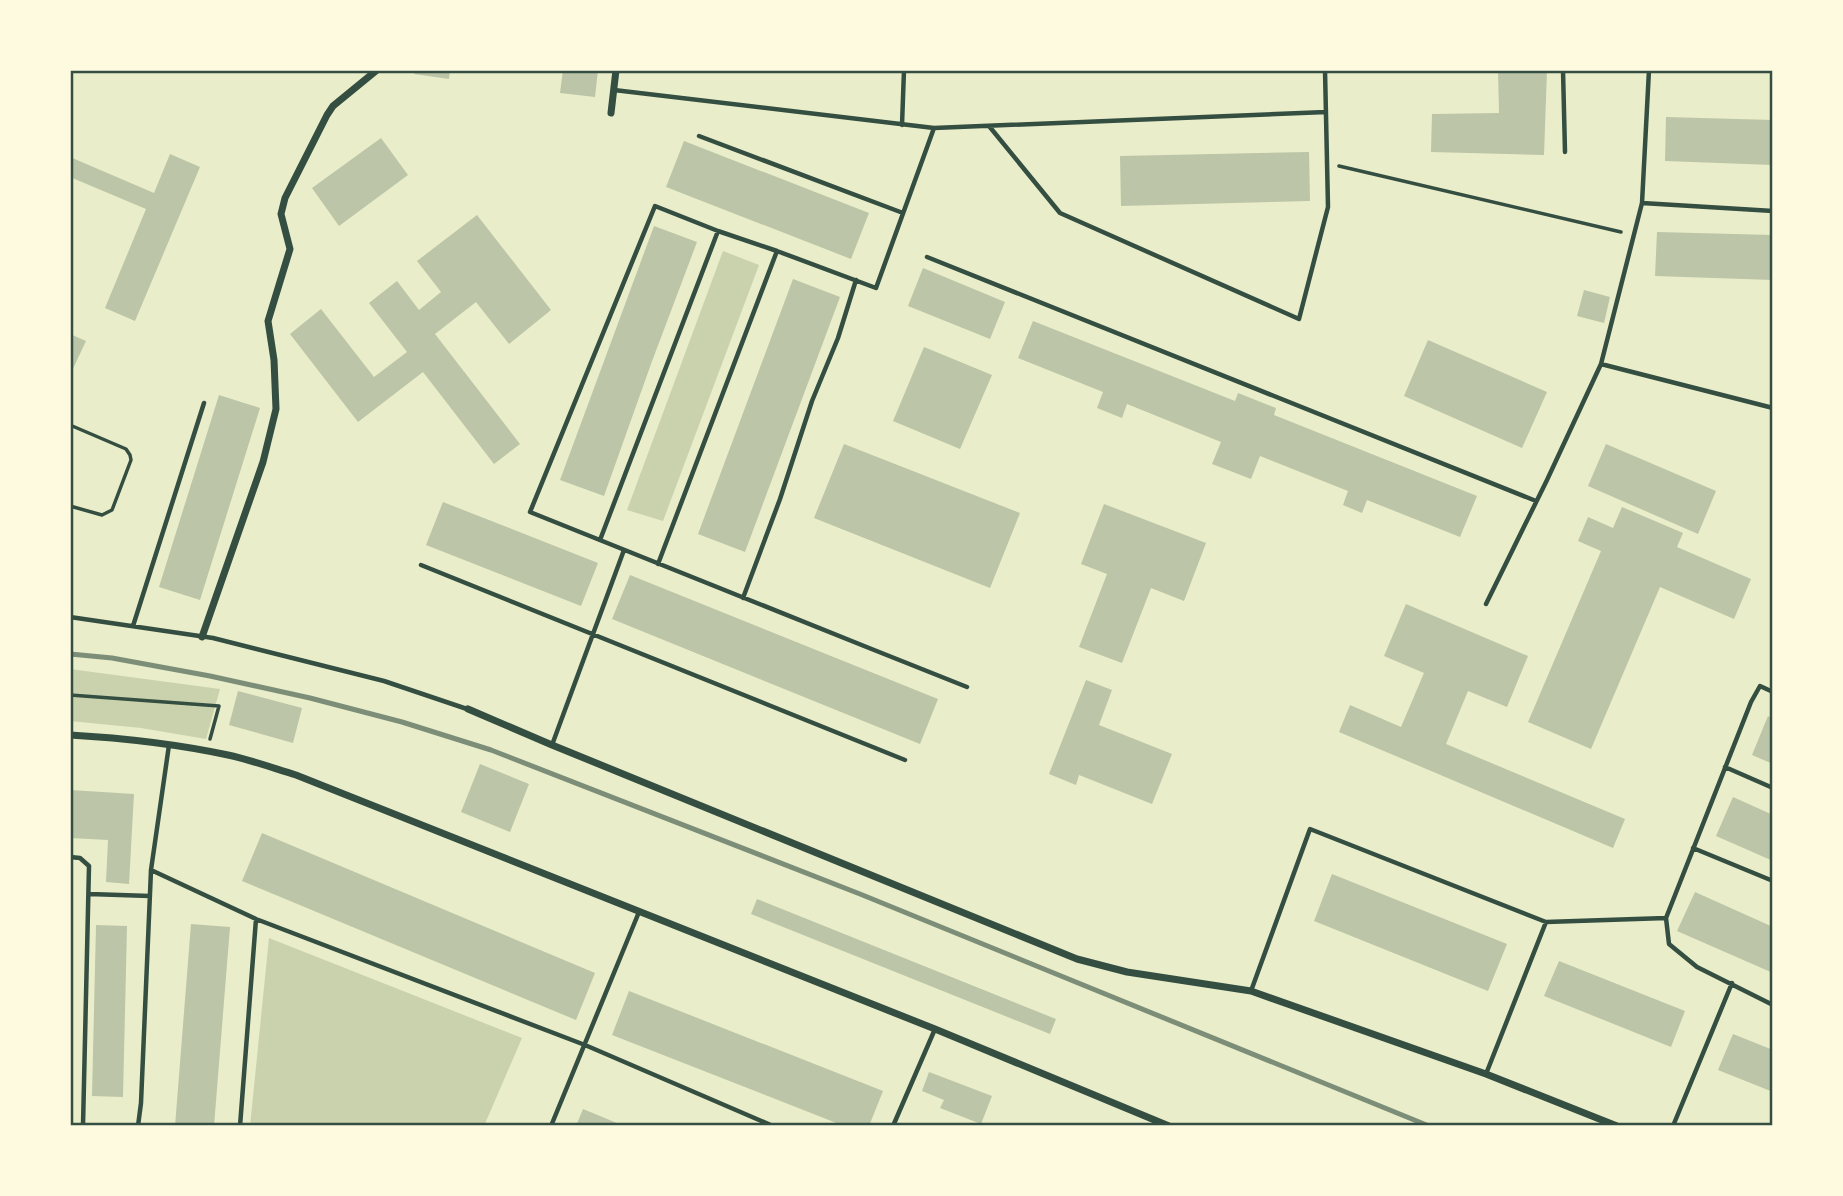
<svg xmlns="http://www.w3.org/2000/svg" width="1843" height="1196" viewBox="0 0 1843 1196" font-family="'Fira Sans Condensed',sans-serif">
	<rect width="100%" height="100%" fill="#e9edc9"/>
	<path fill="#cad2ad" d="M 723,251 L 759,265 L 663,521 L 627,510 Z
		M 70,669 L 220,689 L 206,739 L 141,728 L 70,721 Z
		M 269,938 L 522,1038 L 484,1126 L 250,1126 Z"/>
	<path fill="#bcc5a7" d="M 415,70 L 450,70 L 449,79 L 414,74 Z
		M 563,70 L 598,70 L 595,97 L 560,93 Z
		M 1498,70 L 1547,70 L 1544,155 L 1431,152 L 1432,114 L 1499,113 Z
		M 1666,117 L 1773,120 L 1773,165 L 1665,161 Z
		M 381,138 L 408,175 L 339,226 L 312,188 Z
		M 684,141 L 869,213 L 851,259 L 666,187 Z
		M 1309,152 L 1310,201 L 1121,206 L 1120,156 Z
		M 170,154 L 200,167 L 135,321 L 105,308 L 146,209 L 70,177 L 70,157 L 154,193 Z
		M 477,215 L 551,310 L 509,344 L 476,302 L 435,334 L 520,444 L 494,464 L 423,372 L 358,422 L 290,334 L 321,309 L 374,377 L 407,352 L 369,303 L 397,281 L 419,310 L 441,292 L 417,261 Z
		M 654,226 L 697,242 L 651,364 L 604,496 L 560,480 Z
		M 1657,232 L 1773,235 L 1773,280 L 1655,276 Z
		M 923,268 L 1005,302 L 990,339 L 908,306 Z
		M 793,279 L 840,297 L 745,552 L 698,534 Z
		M 1584,290 L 1610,297 L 1604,323 L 1577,316 Z
		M 1033,321 L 1235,401 L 1238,393 L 1276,408 L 1274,415 L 1477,496 L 1460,537 L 1367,500 L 1362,513 L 1343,505 L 1348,491 L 1260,456 L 1251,479 L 1212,464 L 1221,442 L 1127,404 L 1122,418 L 1097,408 L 1103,392 L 1018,358 Z
		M 70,334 L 86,341 L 70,375 Z
		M 1428,340 L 1547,392 L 1522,448 L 1404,396 Z
		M 924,347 L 992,375 L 960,449 L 893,421 Z
		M 219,395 L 260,408 L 200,600 L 159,587 Z
		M 844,444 L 1020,513 L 990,588 L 814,518 Z
		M 1606,444 L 1716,491 L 1698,534 L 1588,486 Z
		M 443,502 L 598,563 L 581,606 L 426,545 Z
		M 1104,504 L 1206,543 L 1184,601 L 1151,588 L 1122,663 L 1079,647 L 1107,574 L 1081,564 Z
		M 1622,507 L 1683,533 L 1677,547 L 1751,579 L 1734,619 L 1660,587 L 1591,749 L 1528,722 L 1601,551 L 1578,541 L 1588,517 L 1613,528 Z
		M 630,575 L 938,699 L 920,744 L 612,619 Z
		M 1406,604 L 1528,656 L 1507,707 L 1468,691 L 1446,744 L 1625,819 L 1613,848 L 1339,732 L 1350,705 L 1401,727 L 1424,673 L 1384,656 Z
		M 1086,680 L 1112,690 L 1099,725 L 1172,754 L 1152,804 L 1079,775 L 1076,785 L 1049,774 Z
		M 238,691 L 302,708 L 293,743 L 229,725 Z
		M 1768,716 L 1773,719 L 1773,764 L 1752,755 Z
		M 480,764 L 529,784 L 510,832 L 461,812 Z
		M 70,790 L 134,794 L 129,884 L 106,882 L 108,840 L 70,838 Z
		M 1733,797 L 1773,815 L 1773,861 L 1716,836 Z
		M 262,833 L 595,973 L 576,1020 L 242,881 Z
		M 1332,874 L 1507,944 L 1488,991 L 1314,921 Z
		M 1695,892 L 1773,927 L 1773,973 L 1677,931 Z
		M 757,899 L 1056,1019 L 1050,1034 L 751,914 Z
		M 191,924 L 230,927 L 214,1126 L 175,1126 Z
		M 96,925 L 127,926 L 123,1097 L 92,1096 Z
		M 1559,961 L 1685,1011 L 1671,1047 L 1544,996 Z
		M 629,991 L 883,1091 L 869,1126 L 844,1126 L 612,1035 Z
		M 1733,1034 L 1773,1050 L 1773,1092 L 1718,1070 Z
		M 929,1072 L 992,1096 L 981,1124 L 940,1108 L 944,1100 L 922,1091 Z
		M 583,1109 L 624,1126 L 576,1126 Z"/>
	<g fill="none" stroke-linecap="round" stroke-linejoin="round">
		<path stroke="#344e41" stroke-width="3.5" d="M 1339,166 L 1621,232
			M 70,425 L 126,449 L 130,455 L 131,460 L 112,510 L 102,515 L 70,506
			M 70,695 L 219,706 L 210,739"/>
		<path stroke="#344e41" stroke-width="4.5" d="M 1563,70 L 1565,152
			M 1649,70 L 1642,203 L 1601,364 L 1773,408
			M 1761,70 L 1773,71
			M 614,90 L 934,128 L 876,288 L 777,251
			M 902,125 L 904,70
			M 989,126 L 1060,213 L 1299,319 L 1328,207 L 1325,70
			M 934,128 L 1326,112
			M 699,136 L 903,213
			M 1642,203 L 1773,211
			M 927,257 L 1536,501
			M 600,540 L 718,231
			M 658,564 L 777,251 L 718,231 L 655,206 L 530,512 C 675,570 821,629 967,687
			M 421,565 L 905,760
			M 743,598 L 780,499 L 812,401 L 838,338 L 856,280
			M 1486,604 L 1547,480 L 1601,364
			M 70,617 L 213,638 L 384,681 L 467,709
			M 133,626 L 204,403
			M 1773,692 L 1760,686 L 1751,702 L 1666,918 L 1669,944 L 1697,967 L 1773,1005
			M 552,745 L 624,550
			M 1725,767 L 1773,788
			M 1693,848 L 1773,881
			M 70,857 L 80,858 L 89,866 L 83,1126
			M 151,870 L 256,919 L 585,1045 L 773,1126
			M 89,894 L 150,896
			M 1251,991 L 1310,829 L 1546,922 L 1666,918
			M 1486,1074 L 1546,922
			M 138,1126 L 141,1103 L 151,870 L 169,745
			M 240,1126 L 256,919
			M 551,1126 L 639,912
			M 893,1126 L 935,1029
			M 1673,1126 L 1732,983"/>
		<path stroke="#344e41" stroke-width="7" d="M 611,113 L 616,70
			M 202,637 L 263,462 L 276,409 L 274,360 L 268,321 L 290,249 L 281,214 L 285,198 L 327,115 L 333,106 L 377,70
			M 468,709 L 552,745 L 1077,959 L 1127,972 L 1251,991 L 1486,1074 L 1617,1126
			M 70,735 C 123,738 176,744 228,755 C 251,760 273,768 296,775 L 935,1029 L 1169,1126"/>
		<path stroke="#7c8e77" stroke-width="5" d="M 70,654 L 112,658 L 210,676 L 310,698 L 402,722 L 491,750 L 860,894 L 1429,1126"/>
	</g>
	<rect width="1843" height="1196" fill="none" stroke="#fefae0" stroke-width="144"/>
	<rect x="72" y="72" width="1699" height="1052" fill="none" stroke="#344e41" stroke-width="2.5"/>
</svg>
